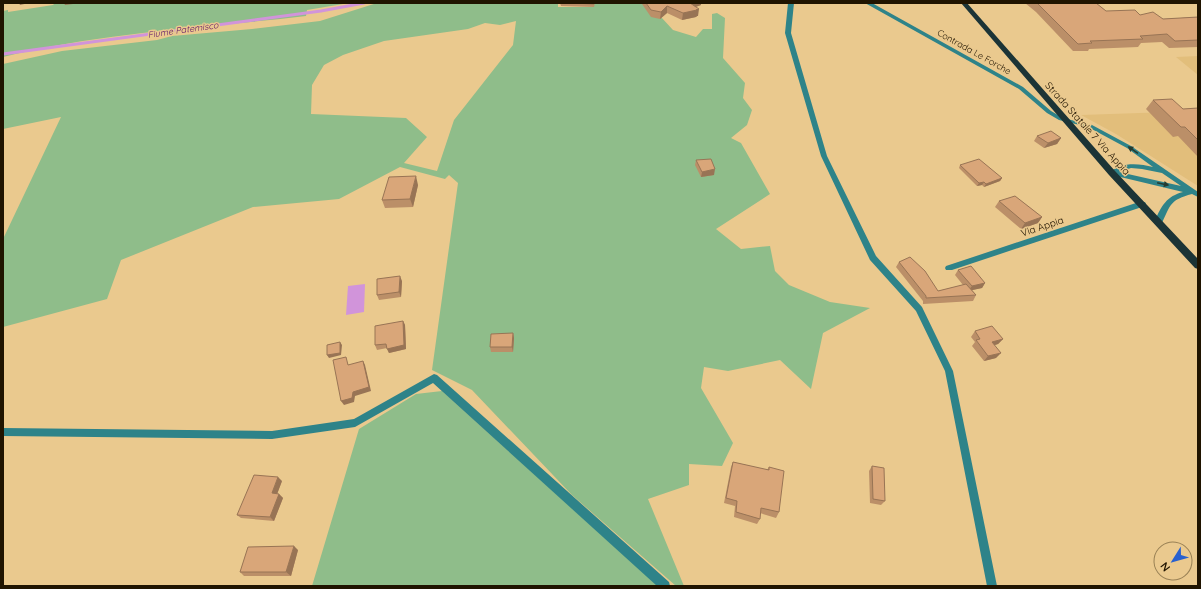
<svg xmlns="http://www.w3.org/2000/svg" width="1201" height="589" viewBox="0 0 1201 589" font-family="Quicksand,sans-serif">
	<rect width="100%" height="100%" fill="#eac98e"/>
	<path fill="#e2be7b" d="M 1198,56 L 1198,75 L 1176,57 Z
		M 1198,111 L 1198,186 L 1116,134 L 1081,115 Z"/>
	<path fill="#8fbd8a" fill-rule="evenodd" d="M 55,3 L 349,3 L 307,10 L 306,16 C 205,28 102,32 3,57 L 3,11 L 8,10 L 8,12 L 53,5 Z
		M 377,3 L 558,3 L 558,7 L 594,7 L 593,3 L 649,3 L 651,16 L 661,17 L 673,30 L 696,37 L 703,29 L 712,29 L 712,14 L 717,13 L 725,18 L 723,58 L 745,83 L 743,98 L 752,110 L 747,125 L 731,138 L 741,143 L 770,194 L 716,229 L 741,249 L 770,246 L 775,271 L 789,285 L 830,302 L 870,308 L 823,333 L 811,389 L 780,360 L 728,371 L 704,367 L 701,388 L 733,443 L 722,466 L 689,464 L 689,485 L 648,499 L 684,586 L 676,586 L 572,495 L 472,390 L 432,370 L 458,183 L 449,175 L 445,179 L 400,167 L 339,199 L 253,207 L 121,260 L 107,299 L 3,327 L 3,239 L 61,117 L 3,129 L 3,64 L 62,51 L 157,40 L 172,36 L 252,29 L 320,21 ZM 516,21 L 513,45 L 454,120 L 437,171 L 404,163 L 427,137 L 406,118 L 311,114 L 312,85 L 324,65 L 343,55 L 384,41 L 468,29 L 485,23 L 500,25 Z
		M 442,391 L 658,586 L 300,586 L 312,586 L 359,429 L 416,394 Z"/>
	<path fill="#d194da" d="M 365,284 L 364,312 L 346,315 L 348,286 Z"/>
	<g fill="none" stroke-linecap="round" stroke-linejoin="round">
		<path stroke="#d194da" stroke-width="3" d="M 3,54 L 321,11 L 364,3"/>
		<path fill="#2e8389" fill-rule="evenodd" d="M 788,3 L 794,3 L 791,33 L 827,156 L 876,256 L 922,307 L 953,371 L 997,586 L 987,586 L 945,371 L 916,311 L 870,260 L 821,156 L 785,33 Z
			M 865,3 L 872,3 L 1023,87 L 1051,111 L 1063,118 L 1092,125 L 1131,146 L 1198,192 L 1198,197 L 1192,194 C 1170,200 1171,204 1162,223 L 1156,223 L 1155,221 C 1161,206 1167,196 1183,192 L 1112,175 L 1109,173 C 1120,162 1138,163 1153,167 L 1127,148 L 1088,127 L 1059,120 L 1047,113 L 1019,89 ZM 1131,168 L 1142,169 L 1162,173 L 1181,186 L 1119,172 Z
			M 1139,202 L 1145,202 L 1146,204 L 1145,206 L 952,270 L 946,270 L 945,268 L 946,266 Z
			M 434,374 L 437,375 L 669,582 L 670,586 L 657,586 L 433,383 L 355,427 L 272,439 L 3,436 L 3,428 L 272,431 L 354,419 Z"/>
		<path fill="#1c3436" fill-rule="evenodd" d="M 961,3 L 967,3 L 1115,171 L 1198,259 L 1198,269 L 1195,268 L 1109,175 Z"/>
	</g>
	<path fill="#bb8f68" d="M 560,3 L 595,3 L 594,7 L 561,6 Z
		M 640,3 L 701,3 L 701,5 L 696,7 L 698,16 L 697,16 L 696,17 L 682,20 L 667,13 L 660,19 L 651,17 L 642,4 Z
		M 1025,3 L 1096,3 L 1106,11 L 1140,15 L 1163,19 L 1198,17 L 1198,47 L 1169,48 L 1162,42 L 1141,43 L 1138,47 L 1089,49 L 1088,51 L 1073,51 L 1036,12 Z
		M 1153,100 L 1183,109 L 1198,108 L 1198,157 L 1178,136 L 1173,137 L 1146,109 Z
		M 1037,136 L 1061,138 L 1057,144 L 1044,148 L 1034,141 Z
		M 696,160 L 714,175 L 701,177 L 695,165 Z
		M 960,165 L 1002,178 L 1000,181 L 984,187 L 982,185 L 977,186 L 959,168 Z
		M 418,185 L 413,207 L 385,208 L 382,200 Z
		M 999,201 L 1042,217 L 1038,223 L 1021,229 L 995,207 Z
		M 899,262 L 938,291 L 963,285 L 955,275 L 958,270 L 985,283 L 982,288 L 972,290 L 976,295 L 973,301 L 923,304 L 923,301 L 896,267 Z
		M 402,281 L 401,297 L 379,300 L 377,295 Z
		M 403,321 L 405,325 L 406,349 L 389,353 L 387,348 L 377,350 L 375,345 Z
		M 975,331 L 1003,339 L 998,344 L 995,345 L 996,358 L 984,361 L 972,346 L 975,342 L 971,337 Z
		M 513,333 L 514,338 L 513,352 L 491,352 L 490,347 Z
		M 733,462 L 767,470 L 769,467 L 779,512 L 776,518 L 760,513 L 760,519 L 757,524 L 734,517 L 735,506 L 724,503 L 731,467 Z
		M 872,466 L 885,501 L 881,505 L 870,503 L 869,471 Z
		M 282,481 L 277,494 L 279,494 L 283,498 L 274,521 L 241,518 L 237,515 Z
		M 298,550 L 291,576 L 244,576 L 240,572 Z"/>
	<path fill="#987455" d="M 19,3 L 29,3 L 20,5 Z
		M 64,3 L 81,3 L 65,5 Z
		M 690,3 L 701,3 L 701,5 L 689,9 Z
		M 667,6 L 667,13 L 660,19 L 661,12 Z
		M 699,9 L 698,16 L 697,16 L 696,17 L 682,20 L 683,13 Z
		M 1061,138 L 1057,144 L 1044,148 L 1048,143 Z
		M 715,169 L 714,175 L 701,177 L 702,172 Z
		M 416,176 L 418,185 L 413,207 L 410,199 Z
		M 1002,178 L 1000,181 L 984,187 L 986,184 Z
		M 984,182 L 982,185 L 977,186 L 979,183 Z
		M 1042,217 L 1038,223 L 1021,229 L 1025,223 Z
		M 400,276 L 402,281 L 401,297 L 399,292 Z
		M 985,283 L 982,288 L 968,291 L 972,286 Z
		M 403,321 L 405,325 L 406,349 L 389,353 L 387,349 Z
		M 513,333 L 514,338 L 513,352 L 512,347 Z
		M 1003,339 L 998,344 L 988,347 L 992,342 Z
		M 340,342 L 342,345 L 341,355 L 329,358 L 327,355 Z
		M 1001,353 L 996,358 L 984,361 L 988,356 Z
		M 363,361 L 365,365 L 371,391 L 355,396 L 354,402 L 344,405 L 341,401 Z
		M 278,477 L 282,481 L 276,497 L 272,493 Z
		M 279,494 L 283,498 L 274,521 L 270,517 Z
		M 294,546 L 298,550 L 291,576 L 286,572 Z"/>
	<path fill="#d9a679" stroke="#987455" d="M 572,3 L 594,3 L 594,4 Z
		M 646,3 L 690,3 L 699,9 L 696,10 L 697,10 L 683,13 L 667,6 L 661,12 L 651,10 Z
		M 1037,3 L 1096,3 L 1106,11 L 1135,10 L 1140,15 L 1153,12 L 1163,19 L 1198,17 L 1198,40 L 1175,41 L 1167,34 L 1140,36 L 1143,39 L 1090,41 L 1092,43 L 1078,44 Z
		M 1172,99 L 1183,109 L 1198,108 L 1198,140 L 1185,127 L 1181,127 L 1153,100 Z
		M 1051,131 L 1061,138 L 1048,143 L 1037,136 Z
		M 711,159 L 715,169 L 702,172 L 696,160 Z
		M 979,159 L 1002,178 L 986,184 L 984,182 L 979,183 L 960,165 Z
		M 416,176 L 410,199 L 382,200 L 389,177 Z
		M 1015,196 L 1042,217 L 1025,223 L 999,201 Z
		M 910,257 L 925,271 L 938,291 L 966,284 L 976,295 L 926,298 L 926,296 L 899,262 Z
		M 971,266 L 985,283 L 972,286 L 958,270 Z
		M 400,276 L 399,292 L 377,295 L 377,279 Z
		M 403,321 L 404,345 L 387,349 L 386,344 L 375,345 L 375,326 Z
		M 992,326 L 1003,339 L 992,342 L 1001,353 L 988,356 L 976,340 L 980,339 L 975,331 Z
		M 513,333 L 512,347 L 490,347 L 491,334 Z
		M 340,342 L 340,353 L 327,355 L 327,345 Z
		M 346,357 L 348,365 L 363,361 L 369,387 L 353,392 L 352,398 L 341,401 L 333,360 Z
		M 733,462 L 769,470 L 769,467 L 784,471 L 779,512 L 761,508 L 760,519 L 736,512 L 737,501 L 726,498 Z
		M 872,466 L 884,468 L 885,501 L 873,499 Z
		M 254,475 L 278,477 L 272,493 L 279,494 L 270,517 L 237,515 Z
		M 294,546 L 286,572 L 240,572 L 248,547 Z"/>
	<defs><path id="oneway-solid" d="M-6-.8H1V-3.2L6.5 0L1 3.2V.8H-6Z"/></defs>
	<g fill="#253b30">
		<use href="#oneway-solid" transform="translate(1133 150) rotate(-146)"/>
		<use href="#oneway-solid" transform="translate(1163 184) rotate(12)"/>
	</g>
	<g text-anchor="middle" stroke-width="3" stroke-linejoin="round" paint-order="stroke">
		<g font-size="9" font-style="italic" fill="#5c1268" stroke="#eac98e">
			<text transform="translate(183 30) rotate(-8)" y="3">Fiume Patemisco</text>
		</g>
		<g font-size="9" fill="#201400" stroke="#eac98e">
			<text transform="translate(974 52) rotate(29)" y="3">Contrada Le Forche</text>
		</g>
		<g font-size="10" fill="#201400" stroke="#eac98e">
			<text transform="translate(1088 128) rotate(48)" y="4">Strada Statale 7 Via Appia</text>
			<text transform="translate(1042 226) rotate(-18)" y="4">Via Appia</text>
		</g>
	</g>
	<rect width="1201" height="589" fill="none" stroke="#201400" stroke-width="8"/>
	<g transform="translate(1173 561) rotate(233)"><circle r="19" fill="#eac98e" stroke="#998155"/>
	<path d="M0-3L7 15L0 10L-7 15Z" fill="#2860ce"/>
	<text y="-6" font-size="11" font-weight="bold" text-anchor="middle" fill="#201400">N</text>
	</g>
</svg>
